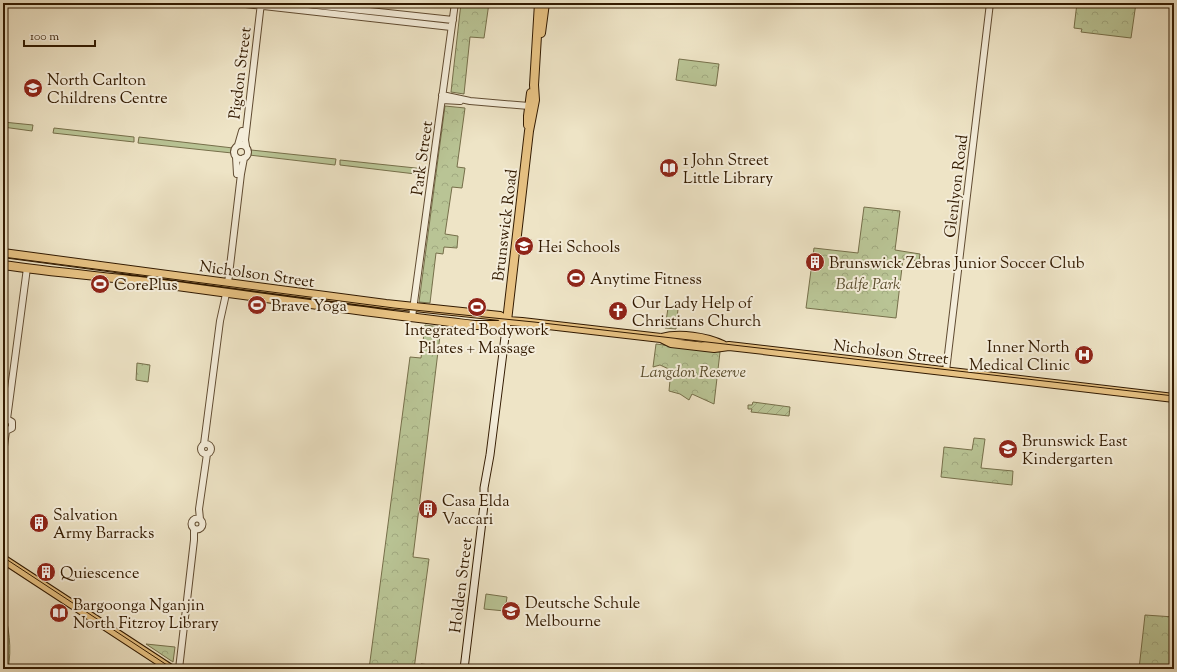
<svg xmlns="http://www.w3.org/2000/svg" width="1177" height="672" viewBox="0 0 1177 672" font-family="'Sorts Mill Goudy',serif">
	<defs>
		<pattern id="forest-crowns" width="20" height="18" patternUnits="userSpaceOnUse"><rect width="20" height="18" fill="#b9c495"/><path d="M2 6a3 3 0 1 1 6 0M12 15a3 3 0 1 1 6 0" fill="none" stroke="#a0a87f"/></pattern>
		<pattern id="garden-furrows" width="10" height="10" patternUnits="userSpaceOnUse"><rect width="10" height="10" fill="#b9c495"/><path d="M-1 1l2-2M0 10L10 0M9 11l2-2" fill="none" stroke="#a0a87f"/></pattern>
	</defs>
	<rect width="100%" height="100%" fill="#eee4c6"/>
	<filter id="stains"><feTurbulence type="fractalNoise" baseFrequency=".005" numOctaves="4"/><feColorMatrix values="0 0 0 0 .2 0 0 0 0 .09 0 0 0 0 .02 0 0 0 .5 -.17"/></filter>
	<radialGradient id="worn" r=".72"><stop offset=".6" stop-color="#630" stop-opacity="0"/><stop offset="1" stop-color="#630" stop-opacity=".3"/></radialGradient>
	<path fill="#b9c495" stroke="#766f4a" d="M 383,14 L 444,21 L 444,25 L 382,18 Z
		M 3,122 L 33,125 L 32,131 L 3,127 Z
		M 54,128 L 134,137 L 134,142 L 53,133 Z
		M 139,137 L 233,148 L 232,153 L 138,143 Z
		M 251,150 L 336,159 L 335,165 L 249,155 Z
		M 340,160 L 425,169 L 424,175 L 340,165 Z
		M 668,308 L 678,309 L 676,329 L 665,328 Z
		M 486,594 L 507,597 L 505,611 L 484,609 Z"/>
	<path fill="url(#forest-crowns)" stroke="#766f4a" d="M 461,3 L 489,3 L 484,38 L 470,37 L 464,94 L 451,92 Z
		M 1077,3 L 1136,3 L 1131,38 L 1081,32 L 1082,29 L 1074,28 Z
		M 679,59 L 719,64 L 716,86 L 676,80 Z
		M 445,106 L 465,108 L 457,167 L 465,168 L 462,188 L 452,187 L 445,234 L 458,236 L 457,248 L 444,247 L 443,254 L 436,253 L 430,303 L 419,302 Z
		M 864,207 L 900,211 L 895,250 L 920,254 L 919,261 L 903,259 L 896,318 L 806,308 L 814,248 L 858,253 Z
		M 425,325 L 441,327 L 413,557 L 429,559 L 414,669 L 369,669 L 410,357 L 421,358 Z
		M 656,344 L 720,352 L 714,404 L 692,394 L 689,400 L 680,394 L 669,391 L 671,370 L 660,365 L 653,367 Z
		M 137,363 L 150,365 L 148,382 L 136,380 Z
		M 974,438 L 985,439 L 981,468 L 1013,471 L 1012,485 L 941,477 L 944,447 L 972,450 Z
		M 3,607 C 9,626 12,649 8,669 L 3,669 Z
		M 1145,615 L 1174,617 L 1174,669 L 1139,669 Z
		M 146,644 L 175,647 L 173,662 Z
		M 421,664 L 458,668 L 458,669 L 420,669 Z"/>
	<path fill="url(#garden-furrows)" stroke="#766f4a" d="M 753,402 L 790,407 L 789,416 L 751,412 L 752,409 L 748,409 L 748,405 L 752,405 Z"/>
	<g fill="none" stroke-linecap="round" stroke-linejoin="round">
		<defs>
			<path id="tertiary" d="M 237,3 L 451,27
				M 295,3 L 453,20
				M 442,95 L 470,101 L 529,106
				M 442,100 L 460,101
				M234 152a7 7 0 1 1 14 0a7 7 0 1 1-14 0Z
				M 238,145 L 242,131
				M 246,146 L 245,140 L 261,3
				M 236,157 L 237,174
				M 228,283 L 241,174 L 244,158
				M 412,317 L 455,3
				M 946,371 L 990,3
				M 7,419 L 27,268
				M 3,429 L 8,430 L 12,428 L 12,422 L 7,419
				M 204,444 L 220,321 L 226,294
				M201 449a5 5 0 1 1 10 0a5 5 0 1 1-10 0Z
				M 3,454 L 6,431
				M191.5 524a5.5 5.5 0 1 1 11 0a5.5 5.5 0 1 1-11 0Z
				M 200,519 L 199,509 L 207,454
				M 179,669 L 194,540 L 194,529"/>
			<path id="secondary" d="M 464,669 L 484,505 L 484,488 L 490,455 L 507,321"/>
			<path id="primary" d="M 541,33 L 545,3
				M 528,125 L 528,116 L 531,93
				M 3,253 L 386,304 L 500,316 L 507,321
				M 3,265 C 51,272 99,276 148,282 C 257,297 366,312 475,325 L 499,325 L 507,321 L 522,322 L 661,338 C 680,333 706,337 723,345
				M 507,321 L 529,131 L 535,100 L 534,85 L 539,3
				M 661,338 L 671,343 L 714,348 L 729,346 L 1174,398"/>
			<path id="trunk" d="M 3,559 L 171,669"/>
		</defs>
		<use href="#tertiary" stroke="#614c32" stroke-width="8"/>
		<use href="#secondary" stroke="#321a00" stroke-width="9"/>
		<use href="#primary" stroke="#321a00" stroke-width="10"/>
		<use href="#trunk" stroke="#321a00" stroke-width="10"/>
		<use href="#tertiary" stroke="#f4edda" stroke-width="6"/>
		<use href="#secondary" stroke="#f4edda" stroke-width="7"/>
		<use href="#primary" stroke="#e7c283" stroke-width="8"/>
		<use href="#trunk" stroke="#e7c283" stroke-width="8"/>
		<path stroke="#321a00" stroke-width="1" d="M 3,257 L 394,308 L 534,322 L 1174,396
			M 3,557 L 173,669"/>
	</g>
	<defs>
		<symbol id="school-disc" viewBox="-11 -11 22 22"><circle r="9.5" fill="#8f2418" stroke="#f4edda"/><path d="M0-5L7-2L0 1L-7-2ZM-4 1L0 2.5L4 1V4Q0 6-4 4Z" fill="#fff"/></symbol>
		<symbol id="library-disc" viewBox="-11 -11 22 22"><circle r="9.5" fill="#8f2418" stroke="#f4edda"/><path d="M-6-4Q-3-5.5-.7-3.5V5Q-3 3-6 4ZM6-4Q3-5.5 .7-3.5V5Q3 3 6 4Z" fill="#fff"/></symbol>
		<symbol id="building-disc" viewBox="-11 -11 22 22"><circle r="9.5" fill="#8f2418" stroke="#f4edda"/><path d="M-4-6H4V6H1V3H-1V6H-4ZM-2.5-4.3h1.7v1.8h-1.7ZM.8-4.3h1.7v1.8H.8ZM-2.5-1h1.7V.8h-1.7ZM.8-1h1.7V.8H.8Z" fill="#fff"/></symbol>
		<symbol id="stadium-disc" viewBox="-11 -11 22 22"><circle r="9.5" fill="#8f2418" stroke="#f4edda"/><path d="M0-5a6.5 5 0 1 0 0 10a6.5 5 0 1 0 0-10ZM-3.5-1.8h7v3.6h-7Z" fill="#fff"/></symbol>
		<symbol id="church-disc" viewBox="-11 -11 22 22"><circle r="9.5" fill="#8f2418" stroke="#f4edda"/><path d="M-1.2-6h2.4v3.5h3.3v2.4h-3.3V6h-2.4V-.1h-3.3v-2.4h3.3Z" fill="#fff"/></symbol>
		<symbol id="hospital-disc" viewBox="-11 -11 22 22"><circle r="9.5" fill="#8f2418" stroke="#f4edda"/><path d="M-5-5h3v3.5h4V-5h3V5h-3V1.5h-4V5h-3Z" fill="#fff"/></symbol>
	</defs>
	<g fill-rule="evenodd">
		<use href="#school-disc" x="22" y="77" width="22" height="22"/>
		<use href="#library-disc" x="658" y="157" width="22" height="22"/>
		<use href="#school-disc" x="513" y="235" width="22" height="22"/>
		<use href="#building-disc" x="804" y="251" width="22" height="22"/>
		<use href="#stadium-disc" x="565" y="267" width="22" height="22"/>
		<use href="#stadium-disc" x="89" y="273" width="22" height="22"/>
		<use href="#stadium-disc" x="246" y="294" width="22" height="22"/>
		<use href="#stadium-disc" x="466" y="296" width="22" height="22"/>
		<use href="#church-disc" x="607" y="300" width="22" height="22"/>
		<use href="#hospital-disc" x="1073" y="344" width="22" height="22"/>
		<use href="#school-disc" x="997" y="438" width="22" height="22"/>
		<use href="#building-disc" x="417" y="498" width="22" height="22"/>
		<use href="#building-disc" x="28" y="512" width="22" height="22"/>
		<use href="#building-disc" x="35" y="561" width="22" height="22"/>
		<use href="#school-disc" x="500" y="600" width="22" height="22"/>
		<use href="#library-disc" x="48" y="602" width="22" height="22"/>
	</g>
	<g text-anchor="middle" stroke-width="4" stroke-linejoin="round" paint-order="stroke">
		<g font-size="16" fill="#321a00" stroke="#f4edda">
			<text transform="translate(239 73) rotate(-83)" y="6">Pigdon Street</text>
			<text transform="translate(421 158) rotate(-82)" y="6">Park Street</text>
			<text transform="translate(955 186) rotate(-83)" y="6">Glenlyon Road</text>
			<text transform="translate(504 225) rotate(-83)" y="6">Brunswick Road</text>
			<text transform="translate(257 273) rotate(8)" y="6">Nicholson Street</text>
			<text transform="translate(891 351) rotate(7)" y="6">Nicholson Street</text>
			<text transform="translate(460 585) rotate(-83)" y="6">Holden Street</text>
		</g>
		<g font-size="16" fill="#321a00" stroke="#f4edda" text-anchor="start">
			<text x="47" y="85">North Carlton<tspan x="47" dy="18">Childrens Centre</tspan></text>
			<text x="683" y="165">1 John Street<tspan x="683" dy="18">Little Library</tspan></text>
			<text x="538" y="252">Hei Schools</text>
			<text x="829" y="268">Brunswick Zebras Junior Soccer Club</text>
			<text x="590" y="284">Anytime Fitness</text>
			<text x="114" y="290">CorePlus</text>
			<text x="632" y="308">Our Lady Help of<tspan x="632" dy="18">Christians Church</tspan></text>
			<text x="271" y="311">Brave Yoga</text>
			<text x="477" y="335" text-anchor="middle">Integrated Bodywork<tspan x="477" dy="18">Pilates + Massage</tspan></text>
			<text x="1070" y="352" text-anchor="end">Inner North<tspan x="1070" dy="18">Medical Clinic</tspan></text>
			<text x="1022" y="446">Brunswick East<tspan x="1022" dy="18">Kindergarten</tspan></text>
			<text x="442" y="506">Casa Elda<tspan x="442" dy="18">Vaccari</tspan></text>
			<text x="53" y="520">Salvation<tspan x="53" dy="18">Army Barracks</tspan></text>
			<text x="60" y="578">Quiescence</text>
			<text x="525" y="608">Deutsche Schule<tspan x="525" dy="18">Melbourne</tspan></text>
			<text x="73" y="610">Bargoonga Nganjin<tspan x="73" dy="18">North Fitzroy Library</tspan></text>
		</g>
		<g font-size="16" font-style="italic" fill="#5a4d2d" stroke="#f4edda">
			<text x="868" y="289">Balfe Park</text>
			<text x="693" y="377">Langdon Reserve</text>
		</g>
	</g>
	<rect width="1177" height="672" fill="none" stroke="#eee4c6" stroke-width="16"/>
	<rect x="4" y="4" width="1169" height="664" fill="none" stroke="#321a00" stroke-width="2"/>
	<rect x="8" y="8" width="1161" height="656" fill="none" stroke="#321a00"/>
	<path d="M24 40v6h71v-6" fill="none" stroke="#321a00" stroke-width="2"/>
	<text x="30" y="40" font-size="12" fill="#321a00" stroke="#f4edda" stroke-width="3" paint-order="stroke">100 m</text>
	<rect width="100%" height="100%" filter="url(#stains)"/>
	<rect width="100%" height="100%" fill="url(#worn)"/>
</svg>
